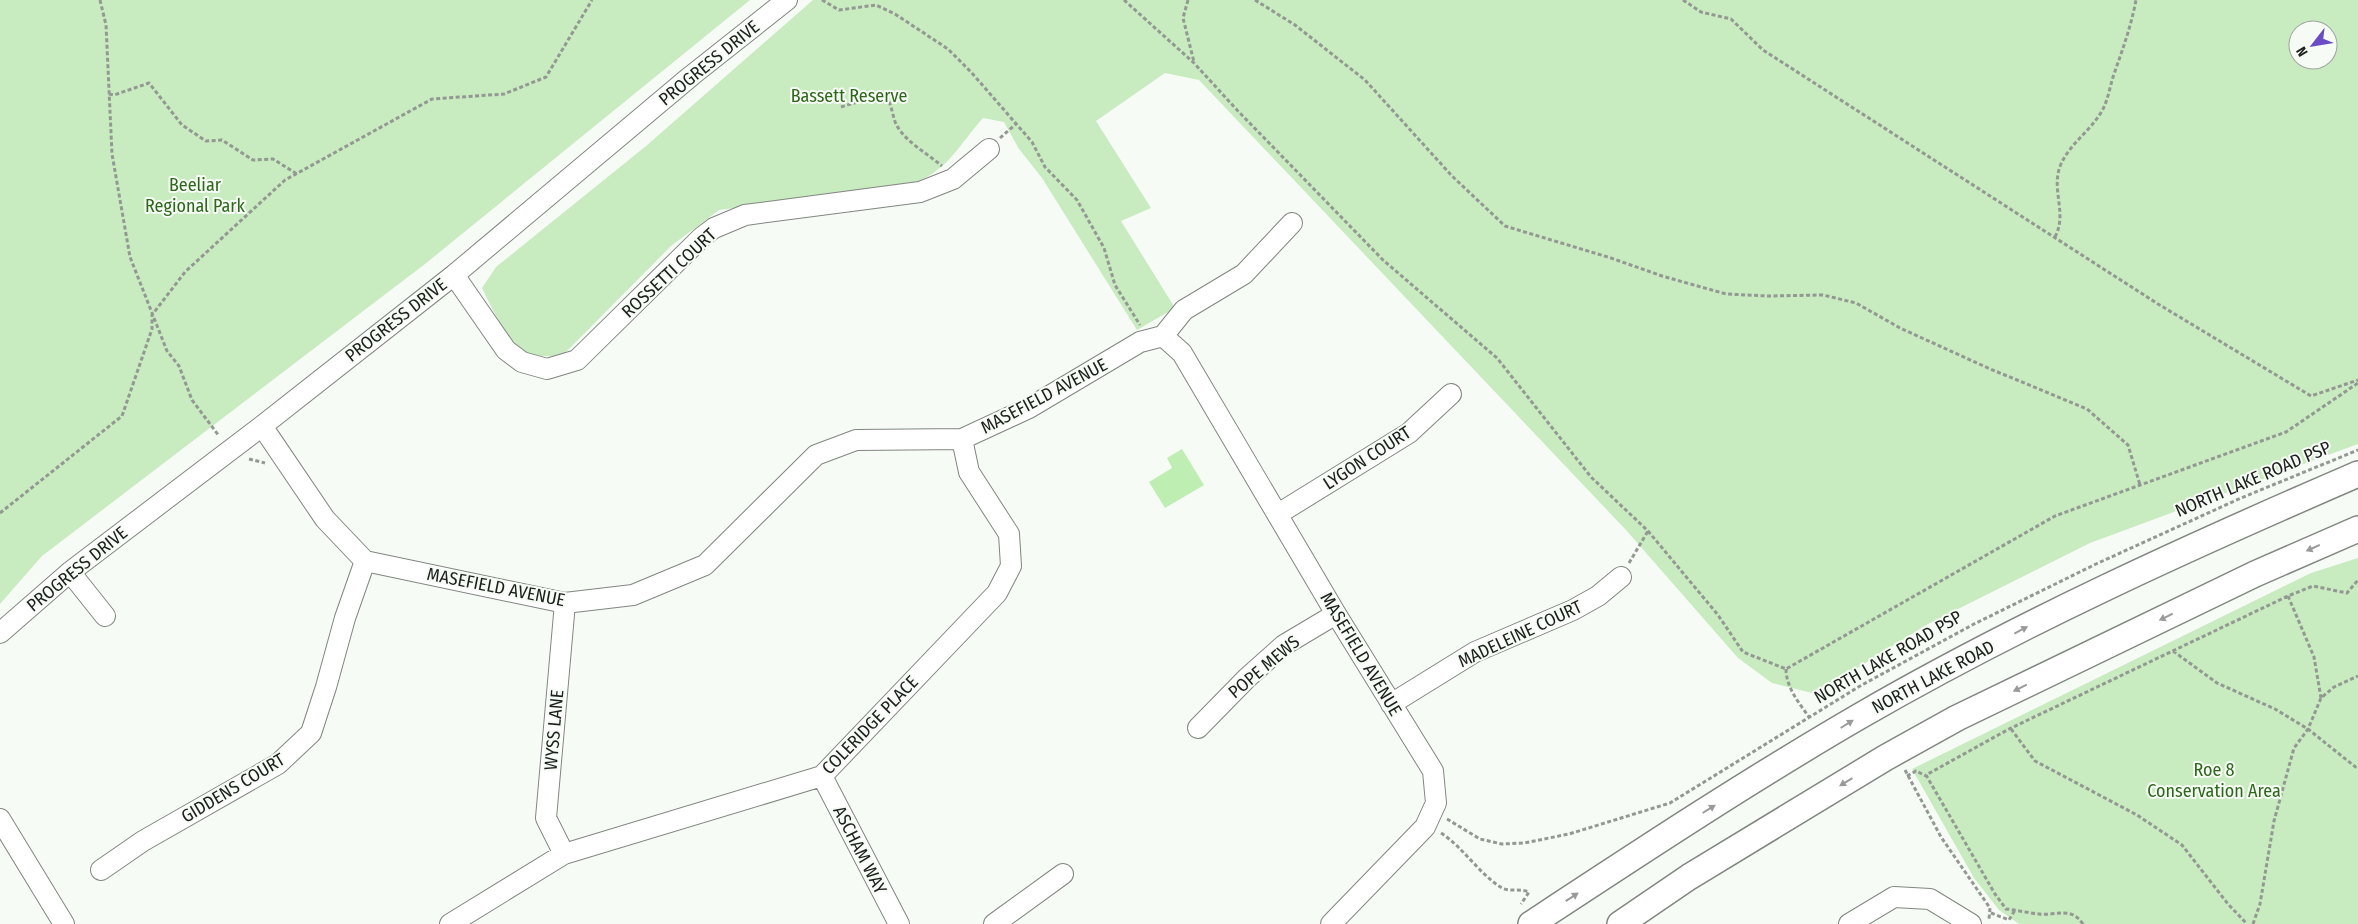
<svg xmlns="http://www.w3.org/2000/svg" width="2358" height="924" viewBox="0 0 2358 924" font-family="'Fira Sans Condensed',sans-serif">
	<rect width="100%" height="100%" fill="#f6fcf5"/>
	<path fill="#c8ebc0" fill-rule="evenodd" d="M 0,0 L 750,0 L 425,264 L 42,556 L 0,604 Z
		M 813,0 L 2358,0 L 2358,444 L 2090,543 L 1928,624 L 1816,694 L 1772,683 L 1738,658 L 1626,530 L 1199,80 L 1165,73 L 1096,121 L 1151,208 L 1121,221 L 1175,308 L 1137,330 L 1042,178 L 1019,149 L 1004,122 L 983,118 C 959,145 947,172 911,184 L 719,210 L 671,246 L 563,355 C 551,356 540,358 528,353 C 509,346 491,306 482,288 L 496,267 L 646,146 ZM 2298,30 L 2328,30 L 2328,60 L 2298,60 Z
		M 2358,558 L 2358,924 L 2019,924 L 1999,910 L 1974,878 L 1912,769 L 2311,573 Z"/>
	<path fill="#beeeb2" d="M 1182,449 L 1204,485 L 1165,508 L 1149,482 L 1172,468 L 1167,458 Z"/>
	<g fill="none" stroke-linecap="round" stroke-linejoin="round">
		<defs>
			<path id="minor" d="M 454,275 L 506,350 L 522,362 L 547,369 L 577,360 L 702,237 L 714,228 L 745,215 L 920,192 L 953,179 L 989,149
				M 1163,336 L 1184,310 L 1244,274 L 1292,223
				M 262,426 L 325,519 L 365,561 L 565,603 L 633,595 L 705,565 L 816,455 L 856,440 L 962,439 L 1029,408 L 1140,342 L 1163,336 L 1182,353 L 1336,614 L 1433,771 L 1436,803 L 1425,827 L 1331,924
				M 1278,514 L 1409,433 L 1451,394
				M 70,572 L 105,616
				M 0,633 L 70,572 L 262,426 L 454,275 L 691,76 L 787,0
				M 1391,704 L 1475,652 L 1573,610 L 1598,596 L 1621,577
				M 1198,728 L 1247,678 L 1284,645 L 1336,614
				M 822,776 L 899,924
				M 0,819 L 64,924
				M 564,854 L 546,818 L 565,603
				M 101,870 L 143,841 L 278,764 L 311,733 L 326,687 L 345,618 L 365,561
				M 450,924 L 564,854 L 822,776 L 997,593 L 1011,566 L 1009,534 L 969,472 L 962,439
				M 994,924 L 1063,874
				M 1849,924 L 1894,897 L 1930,899 L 1971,924"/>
			<path id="major" d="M 1531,924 C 1639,853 1748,781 1860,716 C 2019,624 2189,547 2358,474
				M 1620,924 L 1689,877 L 1885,758 L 1957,718 L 2255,574 L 2358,529"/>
		</defs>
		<use href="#minor" stroke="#818680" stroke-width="22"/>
		<use href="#major" stroke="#818680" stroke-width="28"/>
		<path stroke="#949893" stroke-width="3" stroke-dasharray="4 2.5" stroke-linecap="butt" d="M 100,0 L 106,25 L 112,154 L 130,257 L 167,351 L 179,366 L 192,400 L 219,436
			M 822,0 L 839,10 L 876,5 L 895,14 L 948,49 L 971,72 L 1032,142 L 1045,167 L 1077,200 L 1104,248 L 1115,285 L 1140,325
			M 1124,0 L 1194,63 L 1237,110 L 1383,260 L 1497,358 L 1591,477 L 1648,531 L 1718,615 L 1743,652 L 1786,669 L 2055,516 L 2286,432 L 2358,383
			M 1188,0 L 1183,18 L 1194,62
			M 1255,0 L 1295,25 L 1365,80 L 1452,176 L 1505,226 L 1611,258 L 1662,276 L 1726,294 L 1768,296 L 1823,295 L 1856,303 L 1900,328 L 1988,368 L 2087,409 L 2128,445 L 2140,485
			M 1683,0 L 1701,12 L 1731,19 L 1763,50 L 2158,304 L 2311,396 L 2358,380
			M 109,94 L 114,95 L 149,83 L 182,125 L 206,141 L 222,140 L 253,160 L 273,159 L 297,174
			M 841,107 L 877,96 L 886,97 C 893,106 892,117 897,126 C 906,142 928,154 942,166
			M 1000,138 L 1017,123
			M 2055,237 C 2068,213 2050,189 2061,164 C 2071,142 2092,130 2103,109 C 2108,99 2110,87 2113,77 C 2122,51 2131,27 2136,0
			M 249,459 L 265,463
			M 0,513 L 122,416 L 152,329 L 152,315 L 185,272 L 285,180 L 432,99 L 504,94 L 546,77 L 592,0
			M 1629,563 L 1648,531
			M 2288,596 L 2314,657 L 2321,698
			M 2173,651 L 2217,683 L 2275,709 L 2308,729 L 2358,769
			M 1786,669 C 1786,687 1799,703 1809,717
			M 2011,729 L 2035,761 L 2137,815 L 2182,845 L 2228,904 L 2247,924
			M 1905,770 L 1941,837 L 1990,908 L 1989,919
			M 1907,776 L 1916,771 L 1926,776
			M 1447,819 L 1480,839 L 1502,844 L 1524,843 L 1569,834 L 1670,803 L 1860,686 L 1974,624 L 2096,564 L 2241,498 L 2358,450
			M 1441,833 C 1464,848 1479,874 1502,888 C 1510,892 1520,888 1529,892 L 1521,904
			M 1991,913 L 2009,920 L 2015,910
			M 2083,924 C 2071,906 2056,916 2039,914 C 2028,913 2017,910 2006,909 L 1995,894 L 1926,775 L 2009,729 L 2288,596 L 2313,586 L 2347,593 L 2358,580
			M 2253,924 L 2260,904 L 2274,821 L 2294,748 L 2308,729 L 2321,698 L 2334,687 L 2358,676"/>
		<use href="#minor" stroke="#fff" stroke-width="20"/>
		<use href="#major" stroke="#fff" stroke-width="25"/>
	</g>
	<defs><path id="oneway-solid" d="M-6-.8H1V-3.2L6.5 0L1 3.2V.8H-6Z" transform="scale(1.25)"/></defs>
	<g fill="#999a99">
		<use href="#oneway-solid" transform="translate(2313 548) rotate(156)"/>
		<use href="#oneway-solid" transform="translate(2166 617) rotate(154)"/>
		<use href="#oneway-solid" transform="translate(2021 630) rotate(-28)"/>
		<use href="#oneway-solid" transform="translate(2020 688) rotate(154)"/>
		<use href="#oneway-solid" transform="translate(1847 724) rotate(-32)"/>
		<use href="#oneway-solid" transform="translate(1846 782) rotate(149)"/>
		<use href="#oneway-solid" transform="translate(1709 809) rotate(-32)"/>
		<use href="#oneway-solid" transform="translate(1572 897) rotate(-33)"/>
	</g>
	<g text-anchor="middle" stroke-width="4" stroke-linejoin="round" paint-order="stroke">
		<g font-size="18" fill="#1d1f1d" stroke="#f6fcf5">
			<text transform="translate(709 63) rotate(-39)" y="6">PROGRESS DRIVE</text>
			<text transform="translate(669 273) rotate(-43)" y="6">ROSSETTI COURT</text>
			<text transform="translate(396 320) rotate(-38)" y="6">PROGRESS DRIVE</text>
			<text transform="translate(1044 396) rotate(-28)" y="6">MASEFIELD AVENUE</text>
			<text transform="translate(1367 458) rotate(-33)" y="6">LYGON COURT</text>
			<text transform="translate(2253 479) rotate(-23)" y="6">NORTH LAKE ROAD PSP</text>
			<text transform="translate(77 569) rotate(-39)" y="6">PROGRESS DRIVE</text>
			<text transform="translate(496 587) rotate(11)" y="6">MASEFIELD AVENUE</text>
			<text transform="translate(1520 634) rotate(-25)" y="6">MADELEINE COURT</text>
			<text transform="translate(1361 654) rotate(59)" y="6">MASEFIELD AVENUE</text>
			<text transform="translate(1888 657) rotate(-30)" y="6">NORTH LAKE ROAD PSP</text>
			<text transform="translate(1264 667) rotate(-40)" y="6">POPE MEWS</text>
			<text transform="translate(1933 677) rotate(-28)" y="6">NORTH LAKE ROAD</text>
			<text transform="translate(870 725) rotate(-46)" y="6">COLERIDGE PLACE</text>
			<text transform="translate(554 730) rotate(-85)" y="6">WYSS LANE</text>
			<text transform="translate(233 788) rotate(-31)" y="6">GIDDENS COURT</text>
			<text transform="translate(860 850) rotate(63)" y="6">ASCHAM WAY</text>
		</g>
		<g font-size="18" fill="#2c671a" stroke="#f6fcf5">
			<text x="849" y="102">Bassett Reserve</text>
			<text x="195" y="191">Beeliar<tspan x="195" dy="21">Regional Park</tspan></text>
			<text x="2214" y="776">Roe 8<tspan x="2214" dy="21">Conservation Area</tspan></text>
		</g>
	</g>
	<g transform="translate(2313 45) rotate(239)"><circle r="24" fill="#f6fcf5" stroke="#9fa49f"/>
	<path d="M0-4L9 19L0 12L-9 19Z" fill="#6a4dc6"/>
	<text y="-8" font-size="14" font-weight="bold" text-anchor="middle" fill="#1d1f1d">N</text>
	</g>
</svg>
